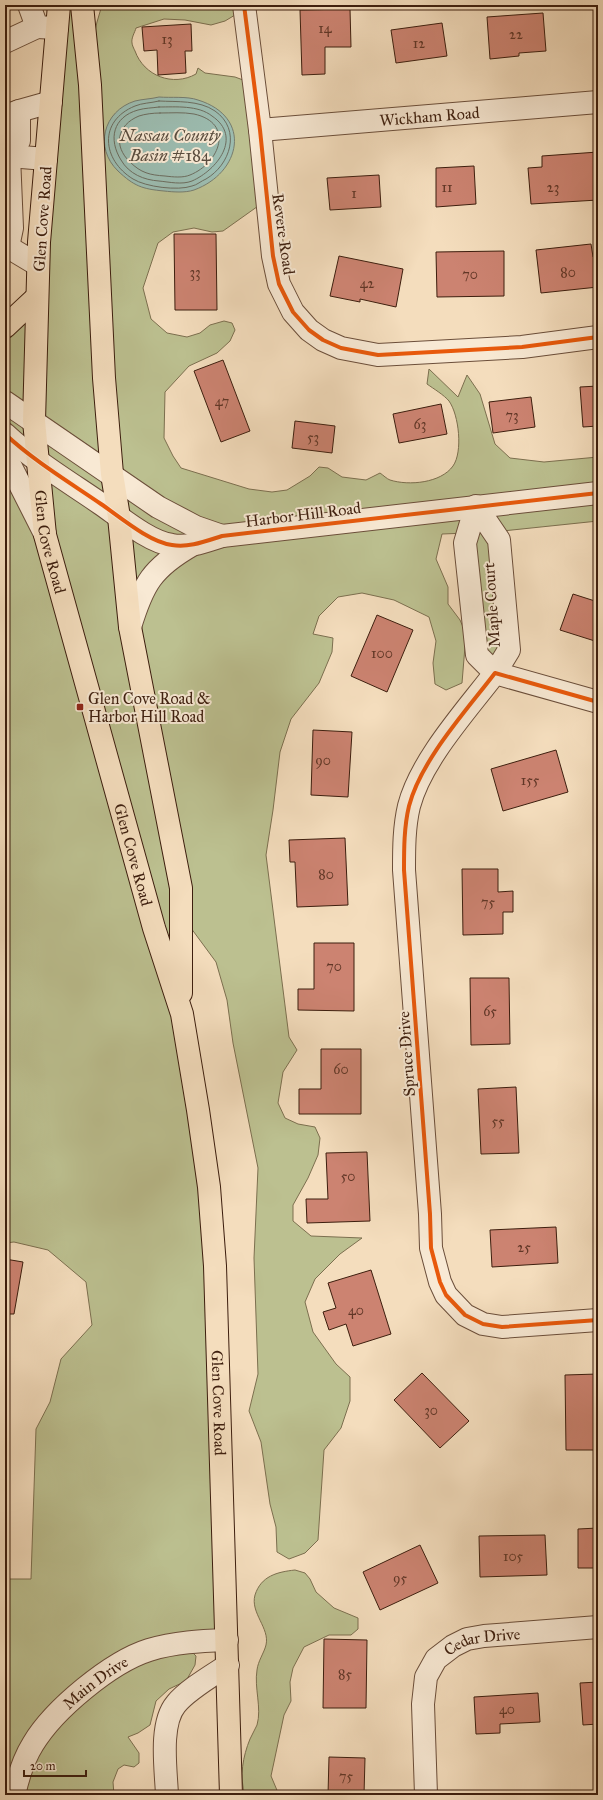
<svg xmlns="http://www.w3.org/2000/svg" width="603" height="1800" viewBox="0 0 603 1800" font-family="'IM FELL Great Primer',serif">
	<rect width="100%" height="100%" fill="#f4ddbd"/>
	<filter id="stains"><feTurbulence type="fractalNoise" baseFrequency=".005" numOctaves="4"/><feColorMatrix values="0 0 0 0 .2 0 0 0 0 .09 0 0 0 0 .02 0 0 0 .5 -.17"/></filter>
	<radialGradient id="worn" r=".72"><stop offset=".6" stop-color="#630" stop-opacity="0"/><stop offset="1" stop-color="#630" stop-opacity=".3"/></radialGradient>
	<path fill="#bcc090" stroke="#7c6f4f" d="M 59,5 L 82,5 L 92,44 L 97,22 L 102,5 L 137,5 L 149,8 L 156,5 L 232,5 L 235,15 L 225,21 L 211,25 L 185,20 L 164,19 L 136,28 C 135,32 131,38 132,43 C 132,45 134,49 135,51 C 144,76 173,87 196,74 L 198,68 L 205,73 L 235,77 L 254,84 L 261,204 L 223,231 L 212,232 L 194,228 L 173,232 L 158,243 L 143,288 L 151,319 L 167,333 L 187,337 L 200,333 L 210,325 L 224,321 L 232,323 L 235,330 L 230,341 L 217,353 L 189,366 L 165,392 L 164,438 L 173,456 L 181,468 L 249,489 L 272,492 L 287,490 L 310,476 L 319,467 L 328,468 L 342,477 L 366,480 L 380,473 C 383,475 387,479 390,480 C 409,486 441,483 453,466 C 463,452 459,415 449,401 C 444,395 434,389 427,384 L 429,369 L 458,397 L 467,375 L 480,394 L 495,444 L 510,458 L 544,462 L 598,457 L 598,521 L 493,532 L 509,650 L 495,673 L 477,655 L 468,533 L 442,534 L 436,559 L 448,587 L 448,604 L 460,620 L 466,634 L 462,683 L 446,690 L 435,684 L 433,663 L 436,641 L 429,617 L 394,600 L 362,593 L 338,597 L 319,616 L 313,634 L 333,638 L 332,652 L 319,683 L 291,719 L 280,752 L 273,810 L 266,855 L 289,1037 L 297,1050 L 283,1072 L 278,1103 L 285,1118 L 298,1124 L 315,1127 L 320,1138 L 318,1155 L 308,1178 L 293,1205 L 293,1221 L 311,1236 L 362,1238 L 340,1254 L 315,1279 L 305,1302 L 313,1332 L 336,1364 L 350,1377 L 350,1401 L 341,1428 L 324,1450 L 318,1540 L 305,1553 L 289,1559 L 277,1552 L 276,1527 L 270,1504 L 261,1442 L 249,1411 L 258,1374 L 254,1258 L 258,1168 L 233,1043 L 227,1000 L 216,962 L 188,924 L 130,627 L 181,888 L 182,1014 L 198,1110 L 227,1640 L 188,1648 L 196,1656 L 195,1665 L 186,1681 L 169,1689 L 156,1701 L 150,1725 L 138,1733 L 128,1737 L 139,1753 L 139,1763 L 134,1767 L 124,1765 L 118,1769 L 113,1782 L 114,1795 L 5,1795 L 5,1579 L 31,1579 L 36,1429 L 50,1402 L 61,1359 L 92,1325 L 86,1282 L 48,1250 L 14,1242 L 5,1243 L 5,480 L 28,510 L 30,455 L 5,434 L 5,327 L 37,297 Z
		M 295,1570 L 305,1573 L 310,1579 L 316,1592 L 334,1608 L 358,1618 L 358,1629 L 351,1635 L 329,1635 L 304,1647 L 293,1668 L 290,1682 L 291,1701 L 284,1715 L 271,1776 L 279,1795 L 245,1795 C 239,1777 243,1756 250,1739 C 252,1734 255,1730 257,1725 C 262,1708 254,1688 257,1670 C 258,1661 264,1653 266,1645 C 270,1628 250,1613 255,1595 C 261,1576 277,1572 295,1570 Z"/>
	<path fill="#9cbcb0" stroke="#767d6f" d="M 159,97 C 171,98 187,96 198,100 C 253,117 241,173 194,190 C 185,193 173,192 164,191 C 142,189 134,186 118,171 C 94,148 103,111 135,101 C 143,99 151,99 159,97 Z"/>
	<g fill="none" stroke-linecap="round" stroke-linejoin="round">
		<path stroke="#6c6d5f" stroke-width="1" d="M 159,101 C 177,102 199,100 215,111 C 242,130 230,165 206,179 C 201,181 197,185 192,186 C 178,191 146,187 133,179 C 102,160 98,121 135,106 C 142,103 151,103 159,101 Z
			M 159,107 C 176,107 198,105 212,116 C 243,137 217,170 192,181 C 182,185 169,182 159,181 C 144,180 129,174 121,160 C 108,139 113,117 138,110 C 145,108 152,108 159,107 Z
			M 160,113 C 171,113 183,112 194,114 C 235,123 220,163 190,175 C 183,178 173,177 165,176 C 150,175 141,173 130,162 C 113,146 117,125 139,116 C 145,114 153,113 160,113 Z"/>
	</g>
	<path fill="#cc8371" stroke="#3d1e0e" d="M 350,9 L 351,47 L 325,47 L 325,74 L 302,75 L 300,10 Z
		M 543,13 L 546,51 L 519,53 L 519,56 L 490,59 L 487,17 Z
		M 442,23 L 447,56 L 396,63 L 391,30 Z
		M 191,24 L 192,51 L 185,51 L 186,73 L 158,75 L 157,50 L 144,51 L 142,27 Z
		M 598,152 L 598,200 L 531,204 L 528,168 L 542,167 L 542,156 Z
		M 474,166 L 476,204 L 436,207 L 436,168 Z
		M 379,175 L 381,207 L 330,210 L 327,178 Z
		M 174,234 L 216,234 L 217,310 L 175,310 Z
		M 591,244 L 593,257 L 598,257 L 598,287 L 541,293 L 536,250 Z
		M 504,251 L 504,296 L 437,297 L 436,252 Z
		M 339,256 L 403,269 L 396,307 L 360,299 L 360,302 L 330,296 Z
		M 223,360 L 250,431 L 221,442 L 194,371 Z
		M 598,386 L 598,426 L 583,427 L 580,387 Z
		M 531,397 L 535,427 L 493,433 L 489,402 Z
		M 441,404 L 447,434 L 399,443 L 393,414 Z
		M 295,421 L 335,426 L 332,453 L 292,448 Z
		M 573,594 L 598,602 L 598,642 L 560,630 Z
		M 377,615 L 413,630 L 387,692 L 351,676 Z
		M 313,730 L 352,732 L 348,797 L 311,795 Z
		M 556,750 L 568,792 L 503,811 L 491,769 Z
		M 345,838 L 348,905 L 297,907 L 295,862 L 290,862 L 289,840 Z
		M 462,869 L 498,869 L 498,892 L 513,891 L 513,912 L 503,912 L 503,934 L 463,935 Z
		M 314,943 L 354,943 L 354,1011 L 298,1010 L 298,989 L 314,989 Z
		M 470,978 L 509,978 L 510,1044 L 471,1045 Z
		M 321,1049 L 361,1049 L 361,1114 L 299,1114 L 299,1089 L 321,1089 Z
		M 516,1087 L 519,1153 L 481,1154 L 478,1089 Z
		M 367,1152 L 370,1221 L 307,1223 L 306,1199 L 328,1199 L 326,1153 Z
		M 556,1227 L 558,1263 L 492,1267 L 490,1230 Z
		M 5,1259 L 23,1262 L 14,1314 L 5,1314 Z
		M 371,1270 L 391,1334 L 353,1346 L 346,1324 L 329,1330 L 323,1312 L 336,1308 L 328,1283 Z
		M 422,1373 L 469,1421 L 440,1448 L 394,1400 Z
		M 598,1374 L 598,1415 L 595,1415 L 595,1450 L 566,1450 L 565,1375 Z
		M 598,1528 L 598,1568 L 578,1568 L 578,1529 Z
		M 545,1535 L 547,1575 L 480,1577 L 479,1536 Z
		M 420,1545 L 438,1583 L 380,1610 L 363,1572 Z
		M 324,1639 L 367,1640 L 366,1708 L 323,1708 Z
		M 598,1682 L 598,1724 L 583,1725 L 580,1683 Z
		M 538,1693 L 540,1722 L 500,1724 L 500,1733 L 476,1734 L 474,1697 Z
		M 329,1757 L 365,1758 L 364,1795 L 328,1795 Z"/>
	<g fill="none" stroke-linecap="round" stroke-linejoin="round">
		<defs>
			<g id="minor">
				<path d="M 29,5 L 37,27 L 57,28"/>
				<path d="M 244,5 L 260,130 L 273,256 L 279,284 L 293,312 L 309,330 L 323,340 L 341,348 L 378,355 L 522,347 L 598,337"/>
				<path d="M 5,42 L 37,27"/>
				<path d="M 19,111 L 51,102"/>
				<path d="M 5,116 L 19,111 L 19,141 L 9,156 L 12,228 L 8,247 L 5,248"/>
				<path id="s1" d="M 260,130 L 598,102"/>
				<path d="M 9,156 L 46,159"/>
				<path d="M 8,247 L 38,265"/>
				<path d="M 5,402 L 158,507 L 196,527 L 222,536"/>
				<path d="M 5,434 C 34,461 69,482 101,504 C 120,517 149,542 172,545 C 189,548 206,541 222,536 L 598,493"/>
				<path d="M 5,455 L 45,534"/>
				<path d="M 476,506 L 499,540 L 509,650 L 495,673 L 477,655 L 465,543 Z"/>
				<path d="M 130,627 C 143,584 152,568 192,545"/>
				<path d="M 598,702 L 495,673 C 466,711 421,760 409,806 C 404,827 404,849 404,870 L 430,1214 L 431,1248 L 440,1282 L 446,1295 L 465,1315 L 483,1324 L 502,1327 L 598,1320"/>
				<path id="s2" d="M 14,1795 C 18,1777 23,1760 33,1744 C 54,1709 111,1662 149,1650 C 175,1642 201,1641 227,1640"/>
				<path d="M 167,1795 C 166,1770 159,1724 176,1704 C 187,1690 213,1675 228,1665"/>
				<path id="s3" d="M 426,1795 L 423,1704 L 426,1677 L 436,1659 L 453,1646 L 467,1639 L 484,1636 L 598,1627"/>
			</g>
			<g id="major">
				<path id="s4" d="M 59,5 L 39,242 L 34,421 L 45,535 L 154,928 L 182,1014 L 198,1110 L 209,1187 L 215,1266 L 231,1795"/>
				<path d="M 82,5 L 90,85 L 104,378 L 112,474 L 119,517 L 130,627 L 181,888 L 181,993"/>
				<path d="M 5,327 L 37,297"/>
			</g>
		</defs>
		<use href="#minor" stroke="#6b4e3a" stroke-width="24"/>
		<use href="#major" stroke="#3d1e0e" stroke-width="24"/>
		<use href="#minor" stroke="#f8e9d4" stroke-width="22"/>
		<use href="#major" stroke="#f4ddbd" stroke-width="22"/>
		<defs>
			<path id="cycleway" d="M 244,5 L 260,130 L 273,256 L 279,284 L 293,312 L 309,330 L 323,340 L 341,348 L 378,355 L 522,347 L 598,337
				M 5,434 C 34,461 69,482 101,504 C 120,517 149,542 172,545 C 189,548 206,541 222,536 L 598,493
				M 598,702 L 495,673 C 466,711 421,760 409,806 C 404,827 404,849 404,870 L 430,1214 L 431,1248 L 440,1282 L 446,1295 L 465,1315 L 483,1324 L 502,1327 L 598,1320"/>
		</defs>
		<use href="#cycleway" stroke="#f8e9d4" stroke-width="6"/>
		<use href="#cycleway" stroke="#e8590c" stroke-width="4"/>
	</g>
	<rect fill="#8f2418" stroke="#f8e9d4" stroke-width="1.5" x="76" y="703" width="8" height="8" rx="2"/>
	<g text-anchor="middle" stroke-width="4" stroke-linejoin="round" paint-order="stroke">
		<g font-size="14" fill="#613727">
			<text x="325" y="33">14</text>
			<text x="516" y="39">22</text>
			<text x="167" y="44">13</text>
			<text x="419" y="48">12</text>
			<text x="447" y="192">11</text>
			<text x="553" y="192">23</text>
			<text x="354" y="198">1</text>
			<text x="195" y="277">33</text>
			<text x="568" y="277">80</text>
			<text x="470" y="279">70</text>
			<text x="367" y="288">42</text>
			<text x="222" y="406">47</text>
			<text x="512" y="420">73</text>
			<text x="420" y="429">63</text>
			<text x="313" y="442">53</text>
			<text x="382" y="658">100</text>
			<text x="323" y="765">90</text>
			<text x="530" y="785">155</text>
			<text x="326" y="879">80</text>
			<text x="488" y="907">75</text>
			<text x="334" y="971">70</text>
			<text x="490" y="1016">65</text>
			<text x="341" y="1074">60</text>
			<text x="498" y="1126">55</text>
			<text x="348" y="1181">50</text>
			<text x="524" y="1252">25</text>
			<text x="356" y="1315">40</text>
			<text x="431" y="1415">30</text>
			<text x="513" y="1561">105</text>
			<text x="400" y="1583">95</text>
			<text x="345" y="1679">85</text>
			<text x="507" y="1714">40</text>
			<text x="346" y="1781">75</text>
		</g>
		<g font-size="16" fill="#3d1e0e" stroke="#f8e9d4">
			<text dy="6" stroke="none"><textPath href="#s1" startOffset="170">Wickham Road</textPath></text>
			<text transform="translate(42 219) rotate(-86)" y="6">Glen Cove Road</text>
			<text transform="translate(284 234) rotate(82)" y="6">Revere Road</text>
			<text transform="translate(303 514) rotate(-7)" y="6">Harbor Hill Road</text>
			<text dy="6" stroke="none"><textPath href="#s4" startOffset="539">Glen Cove Road</textPath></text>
			<text transform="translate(491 605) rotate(-94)" y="6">Maple Court</text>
			<text dy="6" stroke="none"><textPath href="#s4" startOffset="863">Glen Cove Road</textPath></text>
			<text transform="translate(406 1054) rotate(-94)" y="6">Spruce Drive</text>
			<text dy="6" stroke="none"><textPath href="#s4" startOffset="1421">Glen Cove Road</textPath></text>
			<text dy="6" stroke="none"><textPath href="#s3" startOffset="190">Cedar Drive</textPath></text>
			<text dy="6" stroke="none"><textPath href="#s2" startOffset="143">Main Drive</textPath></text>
		</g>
		<g font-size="16" fill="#3d1e0e" stroke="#f8e9d4" text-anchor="start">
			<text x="88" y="704">Glen Cove Road &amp;<tspan x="88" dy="18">Harbor Hill Road</tspan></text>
		</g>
		<g font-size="17" font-style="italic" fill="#5a4d3f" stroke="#f8e9d4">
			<text x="170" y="141">Nassau County<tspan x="170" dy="20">Basin #184</tspan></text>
		</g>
	</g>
	<rect width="603" height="1800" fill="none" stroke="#f4ddbd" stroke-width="20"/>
	<rect x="6" y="6" width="591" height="1788" fill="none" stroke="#3d1e0e" stroke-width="2"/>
	<rect x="10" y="10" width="583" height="1780" fill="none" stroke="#3d1e0e"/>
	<path d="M24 1770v6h62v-6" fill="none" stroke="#3d1e0e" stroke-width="2"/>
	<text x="30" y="1770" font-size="12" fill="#3d1e0e" stroke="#f8e9d4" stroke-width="3" paint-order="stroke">20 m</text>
	<rect width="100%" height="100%" filter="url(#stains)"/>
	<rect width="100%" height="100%" fill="url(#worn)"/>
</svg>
